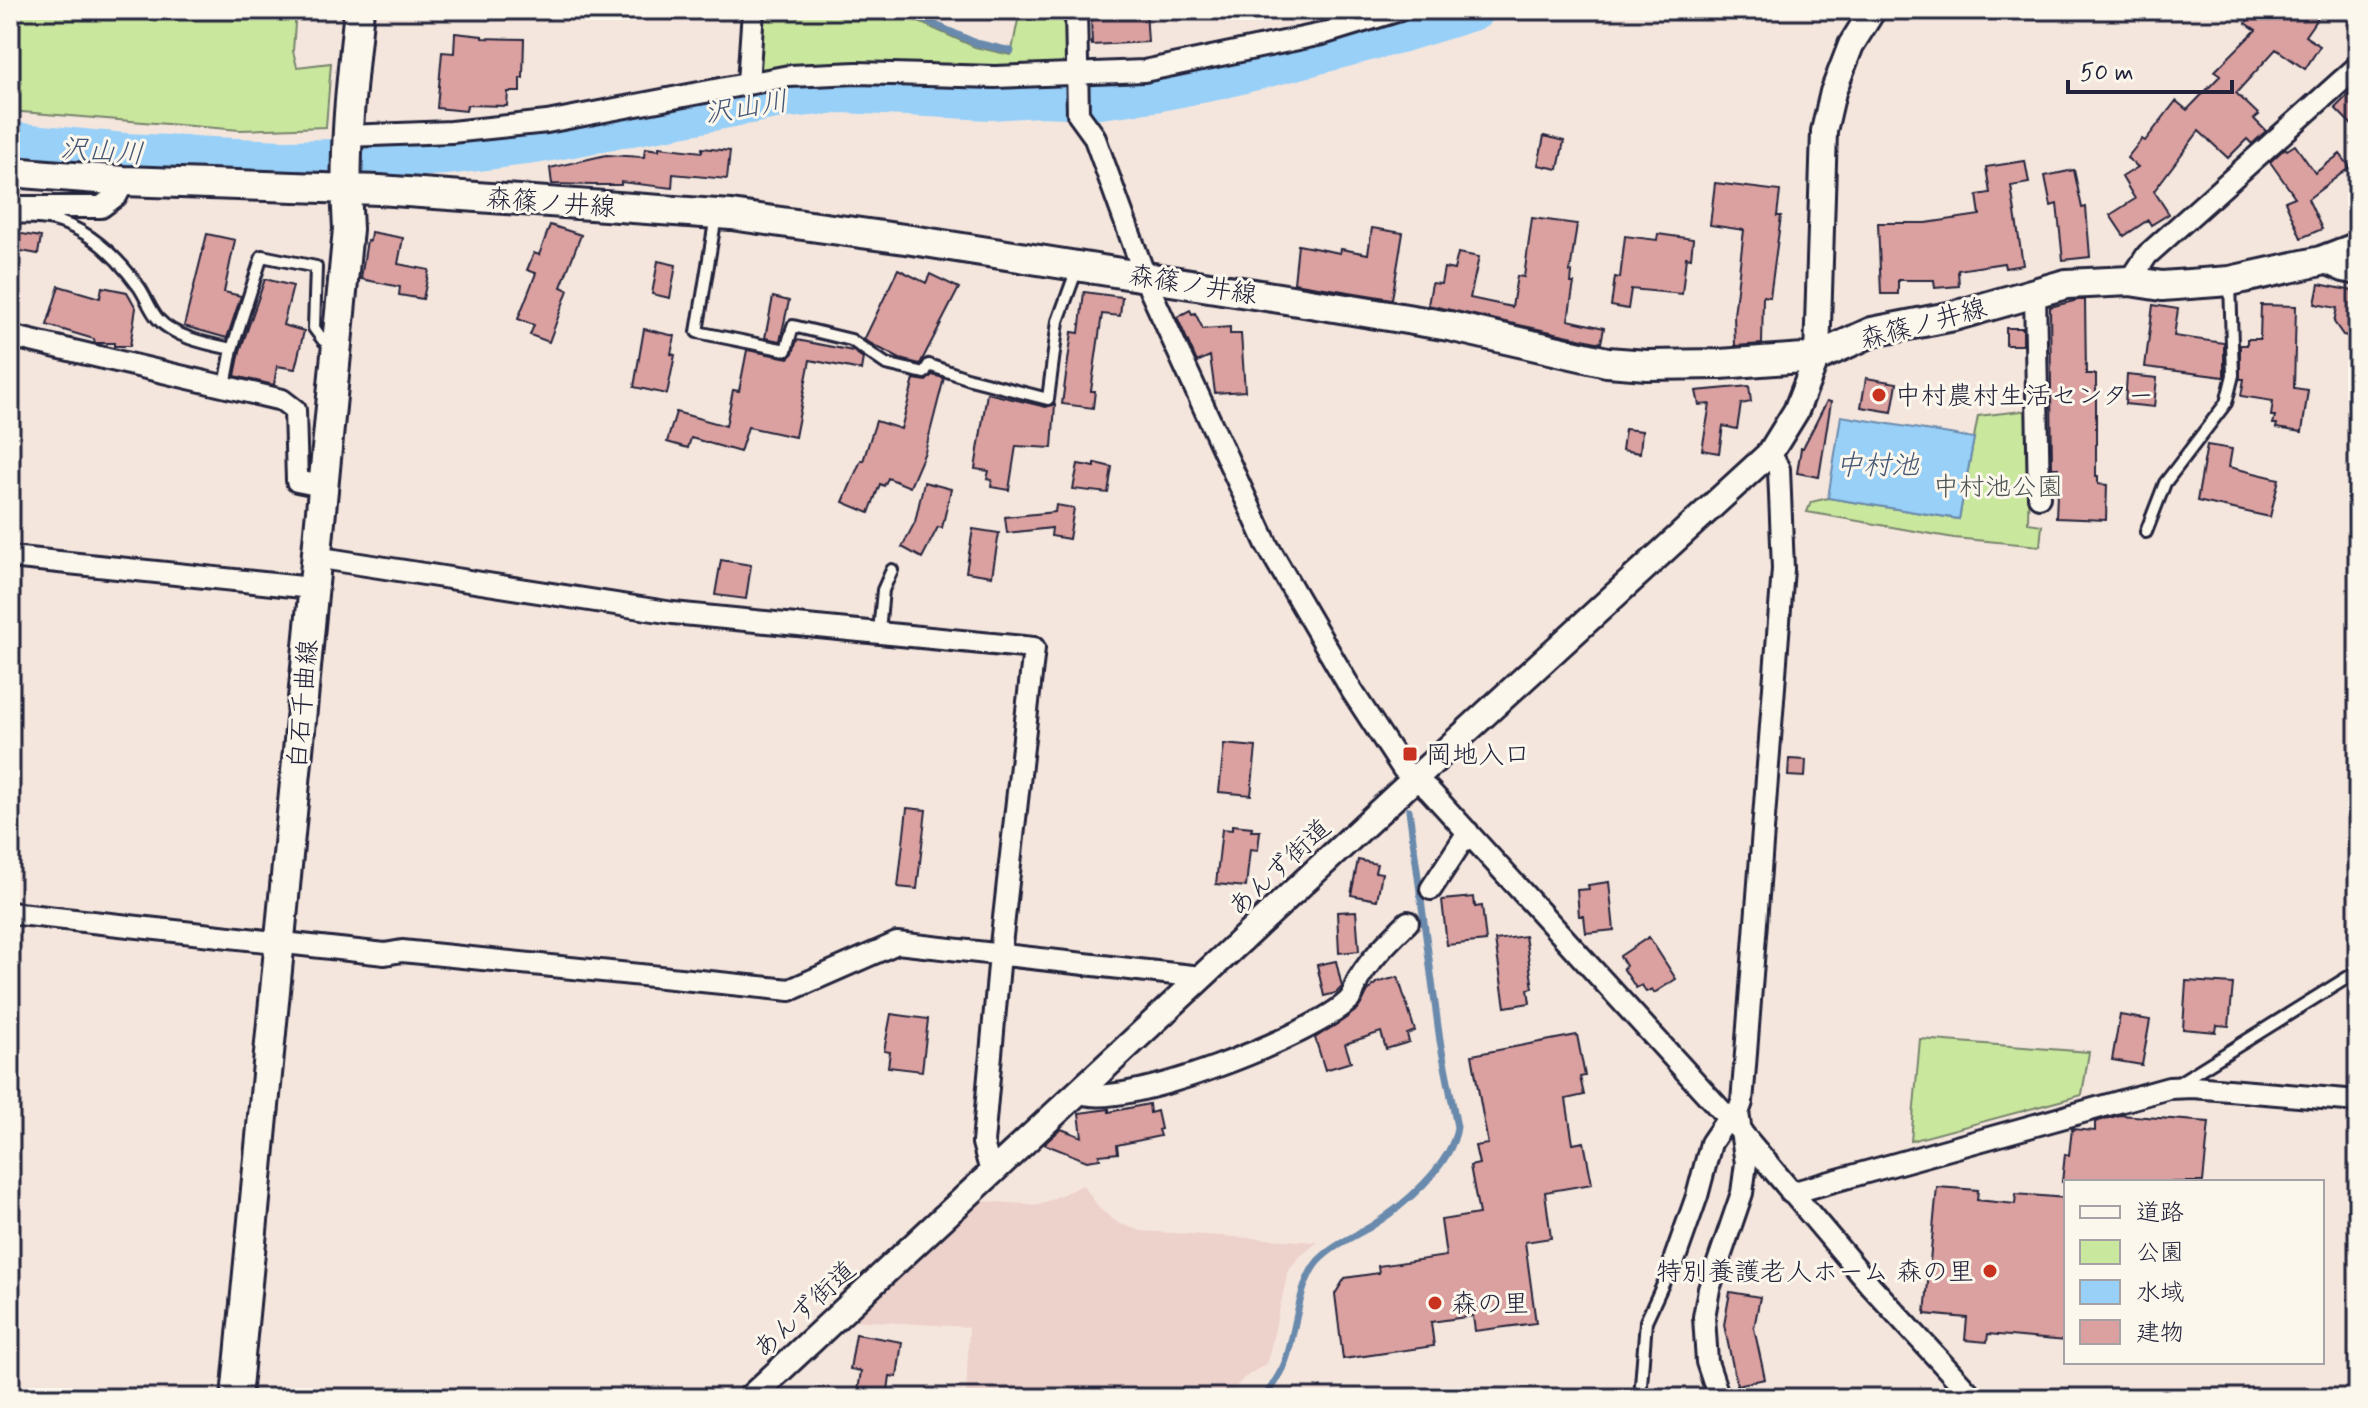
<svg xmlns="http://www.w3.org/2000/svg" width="2368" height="1408" viewBox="0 0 2368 1408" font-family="Mynerve,'Klee One',sans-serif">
	<rect width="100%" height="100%" fill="#f5e6dd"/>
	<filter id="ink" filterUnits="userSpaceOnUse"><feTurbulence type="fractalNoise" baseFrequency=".0125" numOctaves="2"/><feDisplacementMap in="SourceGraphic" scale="16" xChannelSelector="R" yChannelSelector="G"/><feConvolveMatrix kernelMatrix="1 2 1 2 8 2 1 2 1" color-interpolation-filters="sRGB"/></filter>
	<g filter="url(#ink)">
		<path fill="#edd1cb" d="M 1083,1185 L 1100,1209 L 1118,1223 L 1141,1231 L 1318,1242 L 1299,1257 L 1288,1272 L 1267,1363 L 1244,1378 L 1226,1398 L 966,1398 L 969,1327 L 853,1320 L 981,1201 L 1039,1205 Z"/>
		<path fill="#cae79e" stroke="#76846c" stroke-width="2" d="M 10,10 L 296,10 L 293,51 L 297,67 L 331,63 L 326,127 L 240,130 L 10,111 Z
			M 763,10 L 892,10 L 975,47 L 1011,55 L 1020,10 L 1067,15 L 1068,63 L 1064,66 L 765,71 L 759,67 Z
			M 2030,410 L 2028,523 L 2042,525 L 2040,546 L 1954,538 L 1807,512 L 1811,502 L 1828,498 L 1959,519 L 1978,416 Z
			M 1920,1039 L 2089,1052 L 2082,1095 L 1911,1141 Z"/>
		<path fill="#98d0f8" stroke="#698aac" stroke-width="2" d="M 1841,416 L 1974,438 L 1959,519 L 1828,498 Z"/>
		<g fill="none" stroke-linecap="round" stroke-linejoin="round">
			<path stroke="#698aac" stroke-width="7" d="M 902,10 L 976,43 L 1011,51
				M 1264,1398 C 1272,1386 1281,1374 1286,1360 C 1296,1331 1298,1284 1318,1261 C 1332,1246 1353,1237 1370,1227 C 1401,1208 1452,1166 1457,1127 L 1440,1041 L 1409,810"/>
			<path stroke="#98d0f8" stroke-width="40" d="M 10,142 L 125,153 L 283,160 L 386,158 L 447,155 L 534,144 L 776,99 L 843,93 L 991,100 L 1040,97 L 1100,99 L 1154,92 L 1221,79 L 1404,32 L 1475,10"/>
		</g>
		<path fill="#dba1a0" stroke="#22223b" stroke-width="2" d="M 1106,10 L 1146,10 L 1148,42 L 1092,45 L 1091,15 L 1106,15 Z
			M 2255,10 L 2323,10 L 2305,36 L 2320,46 L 2305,69 L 2276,49 L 2236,93 L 2259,115 L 2254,119 L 2266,131 L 2252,144 L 2247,139 L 2228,158 L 2199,131 L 2154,191 L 2169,214 L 2151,225 L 2148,220 L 2124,236 L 2110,215 L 2135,199 L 2122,177 L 2138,167 L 2127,158 L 2142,139 L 2145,141 L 2176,101 L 2187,110 L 2218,78 L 2220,75 L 2215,71 L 2256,30 L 2246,23 Z
			M 455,33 L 482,36 L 482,38 L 524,39 L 523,78 L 520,78 L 520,92 L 508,92 L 507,106 L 467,105 L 466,111 L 437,108 L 442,52 L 454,53 Z
			M 2358,85 L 2358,131 L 2335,108 Z
			M 1544,136 L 1564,141 L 1558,169 L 1538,165 Z
			M 2295,145 L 2315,173 L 2340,154 L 2350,167 L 2308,199 L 2322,229 L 2301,238 L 2285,201 L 2295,197 L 2270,162 L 2285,148 L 2287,150 Z
			M 659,147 L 702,152 L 702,148 L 730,151 L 727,179 L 673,174 L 672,188 L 621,182 L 621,185 L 593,185 L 552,184 L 550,168 L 606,155 L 644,157 L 645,148 L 659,150 Z
			M 2025,161 L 2029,183 L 2011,186 L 2023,265 L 2005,268 L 2004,263 L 1958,270 L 1959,286 L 1935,288 L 1934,280 L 1898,280 L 1898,294 L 1881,294 L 1878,223 L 1926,223 L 1980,215 L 1977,195 L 1990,193 L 1986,167 Z
			M 2074,170 L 2082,208 L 2086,207 L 2090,257 L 2063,260 L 2057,204 L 2051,206 L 2045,176 Z
			M 1715,183 L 1780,191 L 1777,216 L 1781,216 L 1770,297 L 1763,296 L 1762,344 L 1735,346 L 1734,315 L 1744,230 L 1710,225 Z
			M 1532,218 L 1577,224 L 1570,272 L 1572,272 L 1571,283 L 1574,283 L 1568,320 L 1604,328 L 1601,343 L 1428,305 L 1432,283 L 1441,284 L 1444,268 L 1454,270 L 1458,253 L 1479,257 L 1470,298 L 1512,307 L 1517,276 L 1524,277 Z
			M 550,225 L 581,235 L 561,287 L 568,290 L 549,342 L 530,335 L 534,325 L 518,319 L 536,273 L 527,270 L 534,253 L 539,255 Z
			M 1372,228 L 1403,233 L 1392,299 L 1294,283 L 1298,245 L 1340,253 L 1341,249 L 1368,254 Z
			M 10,232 L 41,237 L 38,254 L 10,249 Z
			M 371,232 L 403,238 L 398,264 L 429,270 L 423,299 L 399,295 L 400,287 L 361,279 L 367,240 L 370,241 Z
			M 207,234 L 235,240 L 224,292 L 241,296 L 227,338 L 184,326 Z
			M 1658,234 L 1693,239 L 1691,258 L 1686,257 L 1682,294 L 1631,289 L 1628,309 L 1611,306 L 1615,277 L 1620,278 L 1625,236 L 1657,240 Z
			M 658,261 L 676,265 L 670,298 L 652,294 Z
			M 898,269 L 926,283 L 930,274 L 959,288 L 920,364 L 900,359 L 864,340 Z
			M 265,279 L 293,286 L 283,325 L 304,331 L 295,369 L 277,366 L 274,385 L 235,376 L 240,351 Z
			M 2319,284 L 2358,292 L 2358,338 L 2343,335 L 2334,322 L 2337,308 L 2315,304 Z
			M 59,286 L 100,298 L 102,287 L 127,292 L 136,308 L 130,346 L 114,346 L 114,343 L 95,343 L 94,339 L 47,325 Z
			M 1084,292 L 1122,297 L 1120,316 L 1102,314 L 1091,391 L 1095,391 L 1093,408 L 1062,404 L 1072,332 L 1079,333 Z
			M 773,297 L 789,301 L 780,341 L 765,338 Z
			M 2078,300 L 2085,300 L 2086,374 L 2096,374 L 2096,476 L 2098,476 L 2098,484 L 2107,485 L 2106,520 L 2056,518 L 2058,468 L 2052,468 L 2050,307 Z
			M 2153,305 L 2178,309 L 2174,336 L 2224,343 L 2224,377 L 2145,367 Z
			M 2261,305 L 2296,306 L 2294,388 L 2308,390 L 2302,432 L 2276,428 L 2277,424 L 2273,424 L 2275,416 L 2271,416 L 2273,401 L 2241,396 L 2244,379 L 2240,379 L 2240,345 L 2247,345 L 2247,339 L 2260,339 Z
			M 1190,310 L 1192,314 L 1195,313 L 1203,329 L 1230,327 L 1230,334 L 1241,334 L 1245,391 L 1215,393 L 1210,356 L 1197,362 L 1177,317 Z
			M 2006,328 L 2023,328 L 2023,345 L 2006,345 Z
			M 644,329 L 675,336 L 671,354 L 675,355 L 667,394 L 634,387 Z
			M 797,340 L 853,351 L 863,358 L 861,370 L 810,360 L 795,437 L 748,427 L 740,452 L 691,438 L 688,448 L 667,442 L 676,412 L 726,426 L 733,390 L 739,391 L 747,350 L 788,358 L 793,353 Z
			M 932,375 L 944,378 L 925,452 L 910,487 L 888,478 L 884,486 L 880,484 L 869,513 L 843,502 L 861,460 L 863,461 L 876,421 L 901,429 L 914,379 L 926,381 Z
			M 2127,375 L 2157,378 L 2154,407 L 2125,404 Z
			M 1866,378 L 1897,383 L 1892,412 L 1861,407 Z
			M 1749,386 L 1751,402 L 1741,404 L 1737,429 L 1723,426 L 1719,453 L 1702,450 L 1710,404 L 1699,405 L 1696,391 Z
			M 987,393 L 1046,407 L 1055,404 L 1052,448 L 1016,446 L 1009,490 L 991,487 L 992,480 L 987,479 L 989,471 L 975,469 Z
			M 1827,401 L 1831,402 L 1819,477 L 1797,473 L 1801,448 L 1803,448 Z
			M 1625,429 L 1642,431 L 1640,453 L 1622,450 Z
			M 2207,445 L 2232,449 L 2229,467 L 2279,479 L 2270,517 L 2197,501 Z
			M 1095,463 L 1112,467 L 1108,493 L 1073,489 L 1078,464 L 1095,467 Z
			M 924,482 L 951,489 L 942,528 L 938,527 L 922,558 L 902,547 L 915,522 Z
			M 1056,505 L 1074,508 L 1069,539 L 1051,536 L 1052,528 L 1007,533 L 1005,517 L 1055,512 Z
			M 973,529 L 999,533 L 992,576 L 966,572 Z
			M 721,560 L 751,565 L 746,599 L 715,595 Z
			M 1224,744 L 1256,747 L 1251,795 L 1219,792 Z
			M 1789,759 L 1806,760 L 1805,777 L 1788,776 Z
			M 907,808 L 926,810 L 917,889 L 898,887 Z
			M 1232,825 L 1252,827 L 1251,831 L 1260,831 L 1258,850 L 1250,849 L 1246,887 L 1216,884 L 1222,829 L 1232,830 Z
			M 1358,860 L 1377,864 L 1375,872 L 1382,873 L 1377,900 L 1351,895 Z
			M 1609,882 L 1614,930 L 1586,933 L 1584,916 L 1579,916 L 1577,890 L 1589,889 L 1588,885 Z
			M 1474,897 L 1475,907 L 1482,906 L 1486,941 L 1447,945 L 1442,900 Z
			M 1356,911 L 1359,951 L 1339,953 L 1337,912 Z
			M 1525,936 L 1533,988 L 1528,989 L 1530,1003 L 1505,1007 L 1495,940 Z
			M 1649,937 L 1676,979 L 1654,993 L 1652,989 L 1646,992 L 1642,985 L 1636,988 L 1623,968 L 1626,966 L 1620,956 Z
			M 1336,961 L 1342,987 L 1336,993 L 1324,996 L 1317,965 Z
			M 1398,977 L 1415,1031 L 1407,1034 L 1409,1042 L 1386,1049 L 1381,1032 L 1345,1044 L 1351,1062 L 1325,1070 L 1315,1038 L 1358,1009 L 1368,991 L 1376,983 Z
			M 2186,981 L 2233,984 L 2229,1026 L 2217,1025 L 2216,1032 L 2183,1029 Z
			M 891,1014 L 928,1019 L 922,1071 L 888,1067 L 890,1052 L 884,1051 Z
			M 2120,1015 L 2150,1020 L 2142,1065 L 2112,1060 Z
			M 1577,1035 L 1585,1076 L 1580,1077 L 1584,1095 L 1566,1099 L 1573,1144 L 1584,1142 L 1592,1184 L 1545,1192 L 1551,1238 L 1525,1242 L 1536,1323 L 1475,1331 L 1473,1316 L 1431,1322 L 1434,1346 L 1343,1359 L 1335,1294 L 1345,1278 L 1379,1273 L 1378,1266 L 1446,1256 L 1441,1220 L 1479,1214 L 1470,1166 L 1479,1164 L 1475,1146 L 1488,1144 L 1472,1055 Z
			M 1149,1104 L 1150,1113 L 1157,1111 L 1161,1129 L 1158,1130 L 1160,1136 L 1117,1145 L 1118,1153 L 1099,1155 L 1100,1159 L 1087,1161 L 1044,1144 L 1061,1129 L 1082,1137 L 1079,1113 L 1109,1109 L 1109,1112 Z
			M 2120,1115 L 2209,1122 L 2203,1182 L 2062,1182 L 2065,1154 L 2069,1155 L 2072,1129 L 2095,1131 L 2095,1122 Z
			M 1937,1187 L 1978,1190 L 1977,1200 L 2015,1204 L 2016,1194 L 2066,1198 L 2066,1341 L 1988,1334 L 1987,1342 L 1965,1340 L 1967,1318 L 1925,1314 Z
			M 1730,1292 L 1760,1297 L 1754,1328 L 1765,1379 L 1737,1385 L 1724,1325 Z
			M 856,1334 L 902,1342 L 897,1377 L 890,1376 L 887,1398 L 857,1398 L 861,1371 L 850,1369 Z"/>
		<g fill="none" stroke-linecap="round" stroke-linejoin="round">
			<defs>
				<path id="service" d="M 10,217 C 24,218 40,217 53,220 C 89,229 118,258 139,287 C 146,297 150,310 158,319 C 175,338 209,344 232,349 L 262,256 L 316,267 L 314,328 L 323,340 L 335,348
					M 714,228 L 697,332 L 786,350 L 793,326 L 851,340 L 886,364 L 924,373 L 929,365 L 970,379 L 1048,399 L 1058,321 L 1077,269
					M 225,386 L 232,349
					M 2146,532 L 2165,483 L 2226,403 L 2233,375 L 2230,283
					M 879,632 L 883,590 L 892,570
					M 2180,1082 L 2358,971
					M 1640,1398 L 1646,1321 L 1675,1258"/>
				<path id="minor" d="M 1076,10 L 1078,114 L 1094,136 L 1150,290 L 1267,545 L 1352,691 L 1403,769 L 1429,790 L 1741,1132 L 1871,1286 L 1974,1398
					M 748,83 L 753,10
					M 346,136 L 451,132 L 547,122 L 789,76 L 857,73 L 995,77 L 1144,71 L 1322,34 L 1400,10
					M 10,207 L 101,207 L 117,195 L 124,181
					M 2321,261 L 2343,271 L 2358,274
					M 2130,281 L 2147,255 L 2358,66
					M 2035,293 L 2039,497
					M 10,336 L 282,400 L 295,410 L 297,481 L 322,486
					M 10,557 L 312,588
					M 315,557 L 673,613 L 1034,648 L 1000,954 L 983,1143 L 991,1172
					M 1431,889 L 1468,832
					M 10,913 L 385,954 L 402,951 L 790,990 L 897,943 L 1201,977
					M 1079,1092 C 1118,1113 1320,1033 1350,999 C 1355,993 1355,983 1360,977 C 1373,956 1391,939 1408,922
					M 1791,1193 L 2169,1088 L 2193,1087 L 2358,1101
					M 1675,1258 L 1697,1196 L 1711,1143 L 1728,1118
					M 1719,1398 L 1707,1362 L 1704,1317 L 1709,1289 L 1742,1193 L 1746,1163 L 1738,1113 L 1742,1102 L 1745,1066 L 1783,569 L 1779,469 L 1770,453"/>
				<path id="tertiary" d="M 750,1398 L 1396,796 L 1770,453 L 1796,411 L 1817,357 L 1824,131 L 1833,92 L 1851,45 L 1873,10"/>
				<path id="secondary" d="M 10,172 L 124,181 L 379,190 L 731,215 L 912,240 L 1298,301 L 1449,326 L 1607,362 L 1647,365 L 1720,364 L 1817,357 L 1872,332 L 1954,316 L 2066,284 L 2130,281 L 2162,286 L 2230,281 L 2321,261 L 2358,247
					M 236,1398 L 348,229 C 343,155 351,84 359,10"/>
			</defs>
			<use href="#service" stroke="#22223b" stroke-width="16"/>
			<use href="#minor" stroke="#22223b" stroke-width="26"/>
			<use href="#tertiary" stroke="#22223b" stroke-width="30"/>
			<use href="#secondary" stroke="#22223b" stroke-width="34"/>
			<use href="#service" stroke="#fbf7ec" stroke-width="10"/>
			<use href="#minor" stroke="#fbf7ec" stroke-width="20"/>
			<use href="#tertiary" stroke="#fbf7ec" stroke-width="24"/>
			<use href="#secondary" stroke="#fbf7ec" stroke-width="28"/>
		</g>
	</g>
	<g fill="#c8321e" stroke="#fbf7ec" stroke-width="3">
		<circle cx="1879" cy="395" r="8"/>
		<rect x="1402" y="746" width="16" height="16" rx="4"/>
		<circle cx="1990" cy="1271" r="8"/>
		<circle cx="1435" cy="1303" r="8"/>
	</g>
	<g text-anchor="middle" stroke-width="6" stroke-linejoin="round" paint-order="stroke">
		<g font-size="26" fill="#22223b" stroke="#fbf7ec">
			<text transform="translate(551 202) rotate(4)" y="9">森篠ノ井線</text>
			<text transform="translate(1193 284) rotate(9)" y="9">森篠ノ井線</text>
			<text transform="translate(1923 323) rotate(-15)" y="9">森篠ノ井線</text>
			<text transform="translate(302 704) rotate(-85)" y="9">白石千曲線</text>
			<text transform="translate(1279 867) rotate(-43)" y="9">あんず街道</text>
			<text transform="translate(804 1309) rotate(-43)" y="9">あんず街道</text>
		</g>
		<g font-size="26" fill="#22223b" stroke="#fbf7ec" text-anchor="start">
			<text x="1895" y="404">中村農村生活センター</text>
			<text x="1426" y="763">岡地入口</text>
			<text x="1974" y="1280" text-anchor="end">特別養護老人ホーム 森の里</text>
			<text x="1451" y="1312">森の里</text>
		</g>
		<g font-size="26" fill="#4c5354" stroke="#fbf7ec">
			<text x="1998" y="495">中村池公園</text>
		</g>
		<g font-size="28" font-style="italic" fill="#455674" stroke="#fbf7ec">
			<text transform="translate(746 106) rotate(-9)" y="10">沢山川</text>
			<text transform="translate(102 150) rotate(4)" y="10">沢山川</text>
			<text x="1877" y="474">中村池</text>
		</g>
	</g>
	<rect width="2368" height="1408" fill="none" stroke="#fbf7ec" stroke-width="40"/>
	<rect x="20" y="20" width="2328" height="1368" fill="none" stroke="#22223b" stroke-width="3" filter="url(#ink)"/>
	<rect x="2064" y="1180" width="260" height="184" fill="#fbf7ec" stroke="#a4a2a5" stroke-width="2"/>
	<rect x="2080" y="1206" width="40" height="12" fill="#fbf7ec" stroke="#a4a2a5" stroke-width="2"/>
	<text x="2136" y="1220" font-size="24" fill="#22223b">道路</text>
	<rect x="2080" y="1240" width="40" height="24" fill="#cae79e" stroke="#a4a2a5" stroke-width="2"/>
	<text x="2136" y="1260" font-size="24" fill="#22223b">公園</text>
	<rect x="2080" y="1280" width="40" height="24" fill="#98d0f8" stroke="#a4a2a5" stroke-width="2"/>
	<text x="2136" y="1300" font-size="24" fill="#22223b">水域</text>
	<rect x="2080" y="1320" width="40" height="24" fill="#dba1a0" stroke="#a4a2a5" stroke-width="2"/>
	<text x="2136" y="1340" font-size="24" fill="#22223b">建物</text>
	<path d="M2068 80v12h164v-12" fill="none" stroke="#22223b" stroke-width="4"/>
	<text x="2080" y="80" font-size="24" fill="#22223b" stroke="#fbf7ec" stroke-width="6" paint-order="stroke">50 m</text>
</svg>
